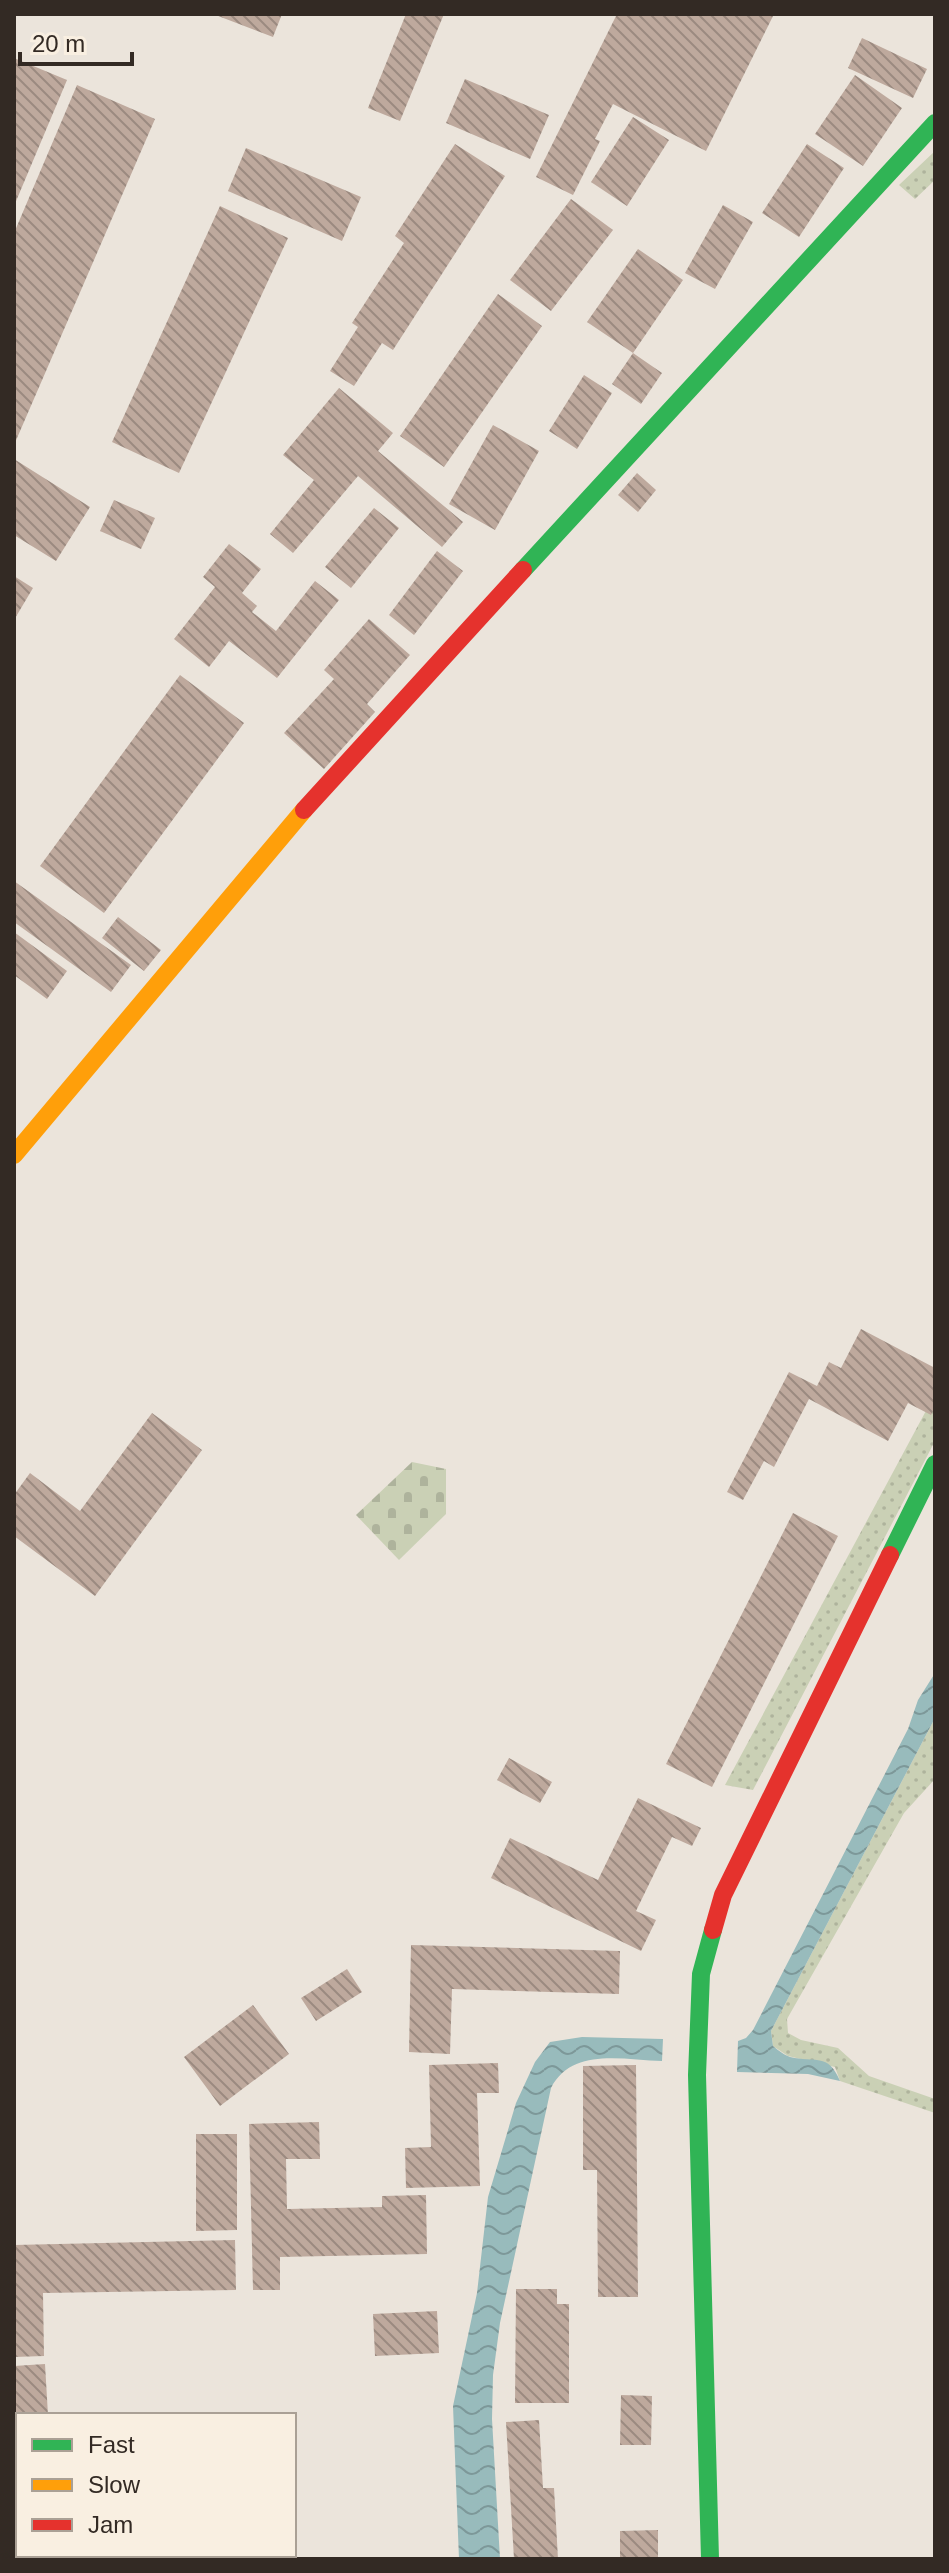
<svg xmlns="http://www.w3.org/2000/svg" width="949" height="2573" viewBox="0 0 949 2573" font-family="Helvetica,sans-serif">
	<defs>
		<pattern id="green-dots" width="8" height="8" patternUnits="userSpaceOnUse" patternTransform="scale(2)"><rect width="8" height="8" fill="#cad0b5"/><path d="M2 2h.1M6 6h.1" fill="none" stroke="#aeb39c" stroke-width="1.8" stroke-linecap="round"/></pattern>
		<pattern id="cemetery-stones" width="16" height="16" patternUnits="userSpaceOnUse" patternTransform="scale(2)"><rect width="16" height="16" fill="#cad0b5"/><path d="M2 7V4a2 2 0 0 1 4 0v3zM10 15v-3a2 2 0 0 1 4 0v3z" fill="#aeb39c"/></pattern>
		<pattern id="water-waves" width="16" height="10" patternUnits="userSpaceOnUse" patternTransform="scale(2)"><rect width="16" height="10" fill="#98bbbc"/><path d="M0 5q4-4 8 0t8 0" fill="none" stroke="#7d9899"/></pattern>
		<pattern id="building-back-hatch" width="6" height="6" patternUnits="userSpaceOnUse" patternTransform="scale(2)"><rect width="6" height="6" fill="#bea99d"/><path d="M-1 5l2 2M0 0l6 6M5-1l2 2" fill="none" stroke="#9b8a80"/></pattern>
	</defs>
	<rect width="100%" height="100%" fill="#ebe4db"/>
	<path fill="url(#green-dots)" d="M 935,151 L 935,180 L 915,199 L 899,185 Z
		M 935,1394 L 935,1441 L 753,1790 L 725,1785 Z
		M 935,1718 L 935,1779 L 904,1813 L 787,2019 L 788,2033 L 801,2040 L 838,2048 L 869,2076 L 935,2099 L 935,2113 L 840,2081 L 835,2067 L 788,2056 L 773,2046 L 771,2031 Z"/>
	<path fill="url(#cemetery-stones)" d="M 412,1462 L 446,1469 L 446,1514 L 399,1560 L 356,1515 Z"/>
	<path fill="url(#water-waves)" d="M 935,1673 L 935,1718 L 771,2031 L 773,2046 C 778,2050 784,2055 790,2057 C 815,2063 828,2052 840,2081 L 808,2074 L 737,2072 L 738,2041 L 746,2038 L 753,2030 L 908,1729 L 918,1700 Z
		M 582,2037 L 663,2039 L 662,2061 C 622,2060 572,2047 551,2088 L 500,2323 L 493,2375 L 492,2419 L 500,2559 L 459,2559 L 453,2406 L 477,2293 L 488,2197 L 516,2103 L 535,2062 L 550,2042 Z"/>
	<path fill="url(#building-back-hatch)" d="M 213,14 L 282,14 L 273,37 Z
		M 406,14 L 444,14 L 400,121 L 368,108 Z
		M 617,14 L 774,14 L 706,151 L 613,104 L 595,139 L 600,141 L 573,195 L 536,177 Z
		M 862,38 L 927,69 L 913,98 L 848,68 Z
		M 14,58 L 67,80 L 14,206 Z
		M 855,75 L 902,108 L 863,166 L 815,134 Z
		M 465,79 L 549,115 L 530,159 L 446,123 Z
		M 77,85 L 155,119 L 14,445 L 14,233 Z
		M 633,117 L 669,140 L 627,206 L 591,182 Z
		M 455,144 L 505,176 L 393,350 L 382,343 L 354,386 L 330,371 L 358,327 L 352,323 L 404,243 L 395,236 Z
		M 807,144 L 844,168 L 799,237 L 762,213 Z
		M 246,148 L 361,197 L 342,241 L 228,191 Z
		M 571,199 L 613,230 L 551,311 L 510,280 Z
		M 723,205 L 753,222 L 715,289 L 685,273 Z
		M 220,206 L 288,238 L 179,473 L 112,442 Z
		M 638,249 L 683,280 L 633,353 L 587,322 Z
		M 498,294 L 542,326 L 444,467 L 400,436 Z
		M 633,353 L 662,373 L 641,404 L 612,384 Z
		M 584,375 L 612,393 L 577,449 L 549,431 Z
		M 339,388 L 393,433 L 378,451 L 463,522 L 442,547 L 358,476 L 293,553 L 270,534 L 314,480 L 283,455 Z
		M 493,425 L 539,451 L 495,530 L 449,504 Z
		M 14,459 L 90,507 L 56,561 L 14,535 Z
		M 637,473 L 656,490 L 638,512 L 618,495 Z
		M 114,500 L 155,518 L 141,549 L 100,531 Z
		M 374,508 L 399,528 L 351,588 L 325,567 Z
		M 229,544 L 261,569 L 242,593 L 257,606 L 252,612 L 276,631 L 315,581 L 339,600 L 277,678 L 229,641 L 209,667 L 174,639 L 215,587 L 203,577 Z
		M 437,551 L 463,571 L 414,635 L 389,615 Z
		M 14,576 L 33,588 L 14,620 Z
		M 369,619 L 410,655 L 367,704 L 375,712 L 324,769 L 284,733 L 334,679 L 324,670 Z
		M 180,675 L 244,723 L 104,913 L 40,866 Z
		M 14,881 L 131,965 L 111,992 L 14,922 Z
		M 118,917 L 161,950 L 144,971 L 102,938 Z
		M 14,932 L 67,971 L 47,999 L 14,975 Z
		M 861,1329 L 935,1368 L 935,1407 L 931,1415 L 908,1403 L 888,1441 L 809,1399 L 774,1467 L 764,1461 L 743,1500 L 727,1492 L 789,1372 L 817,1386 L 829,1362 L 841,1368 Z
		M 152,1413 L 202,1450 L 95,1596 L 14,1536 L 14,1495 L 30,1473 L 80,1511 Z
		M 793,1513 L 838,1536 L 712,1787 L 666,1764 Z
		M 509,1758 L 552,1782 L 540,1803 L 497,1780 Z
		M 638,1798 L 701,1828 L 692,1846 L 672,1837 L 636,1911 L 656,1920 L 641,1951 L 491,1878 L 510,1838 L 598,1880 Z
		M 411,1945 L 620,1951 L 619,1994 L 452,1989 L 450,2054 L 409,2052 Z
		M 347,1969 L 362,1992 L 316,2021 L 301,1998 Z
		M 253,2005 L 289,2054 L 220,2106 L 184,2057 Z
		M 498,2063 L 499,2093 L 477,2093 L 480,2186 L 406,2188 L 405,2148 L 431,2147 L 429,2065 Z
		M 636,2065 L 638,2297 L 598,2297 L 597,2170 L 583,2170 L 583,2066 Z
		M 319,2122 L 320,2159 L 286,2159 L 287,2209 L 382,2207 L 382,2196 L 426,2195 L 427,2254 L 280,2257 L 280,2290 L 253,2290 L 249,2124 Z
		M 196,2134 L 237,2134 L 237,2230 L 196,2231 Z
		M 235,2240 L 236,2290 L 43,2293 L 44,2356 L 14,2357 L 14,2245 Z
		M 516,2289 L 557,2289 L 557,2304 L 569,2304 L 569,2403 L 515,2403 Z
		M 437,2311 L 439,2353 L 375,2356 L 373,2314 Z
		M 45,2364 L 48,2415 L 18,2415 L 18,2454 L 14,2454 L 14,2366 Z
		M 621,2395 L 652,2396 L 651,2445 L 620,2445 Z
		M 539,2420 L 543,2488 L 554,2488 L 558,2559 L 514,2559 L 506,2422 Z
		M 658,2530 L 658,2559 L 620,2559 L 620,2531 Z"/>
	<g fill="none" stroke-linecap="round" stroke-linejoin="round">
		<path stroke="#30b455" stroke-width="18" d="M 523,570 L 935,123
			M 890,1555 L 935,1464
			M 710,2559 L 697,2075 L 701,1974 L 713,1930"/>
		<path stroke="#ff9f0a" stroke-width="18" d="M 14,1155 L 304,810"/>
		<path stroke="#e5322d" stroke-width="18" d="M 304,810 L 523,570
			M 713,1930 L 723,1895 L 890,1555"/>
	</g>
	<rect width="949" height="2573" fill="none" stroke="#332a24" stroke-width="32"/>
	<rect x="16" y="2413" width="280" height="144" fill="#f9efe1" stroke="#aaa095" stroke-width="2"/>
	<rect x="32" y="2439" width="40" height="12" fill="#30b455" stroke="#aaa095" stroke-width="2"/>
	<text x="88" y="2453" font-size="24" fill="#332a24">Fast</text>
	<rect x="32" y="2479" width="40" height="12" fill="#ff9f0a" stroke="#aaa095" stroke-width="2"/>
	<text x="88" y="2493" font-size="24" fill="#332a24">Slow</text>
	<rect x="32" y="2519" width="40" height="12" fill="#e5322d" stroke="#aaa095" stroke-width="2"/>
	<text x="88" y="2533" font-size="24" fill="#332a24">Jam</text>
	<path d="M20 52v12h112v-12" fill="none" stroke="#332a24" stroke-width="4"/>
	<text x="32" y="52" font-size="24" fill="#332a24" stroke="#f9efe1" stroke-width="6" paint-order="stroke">20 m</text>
</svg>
